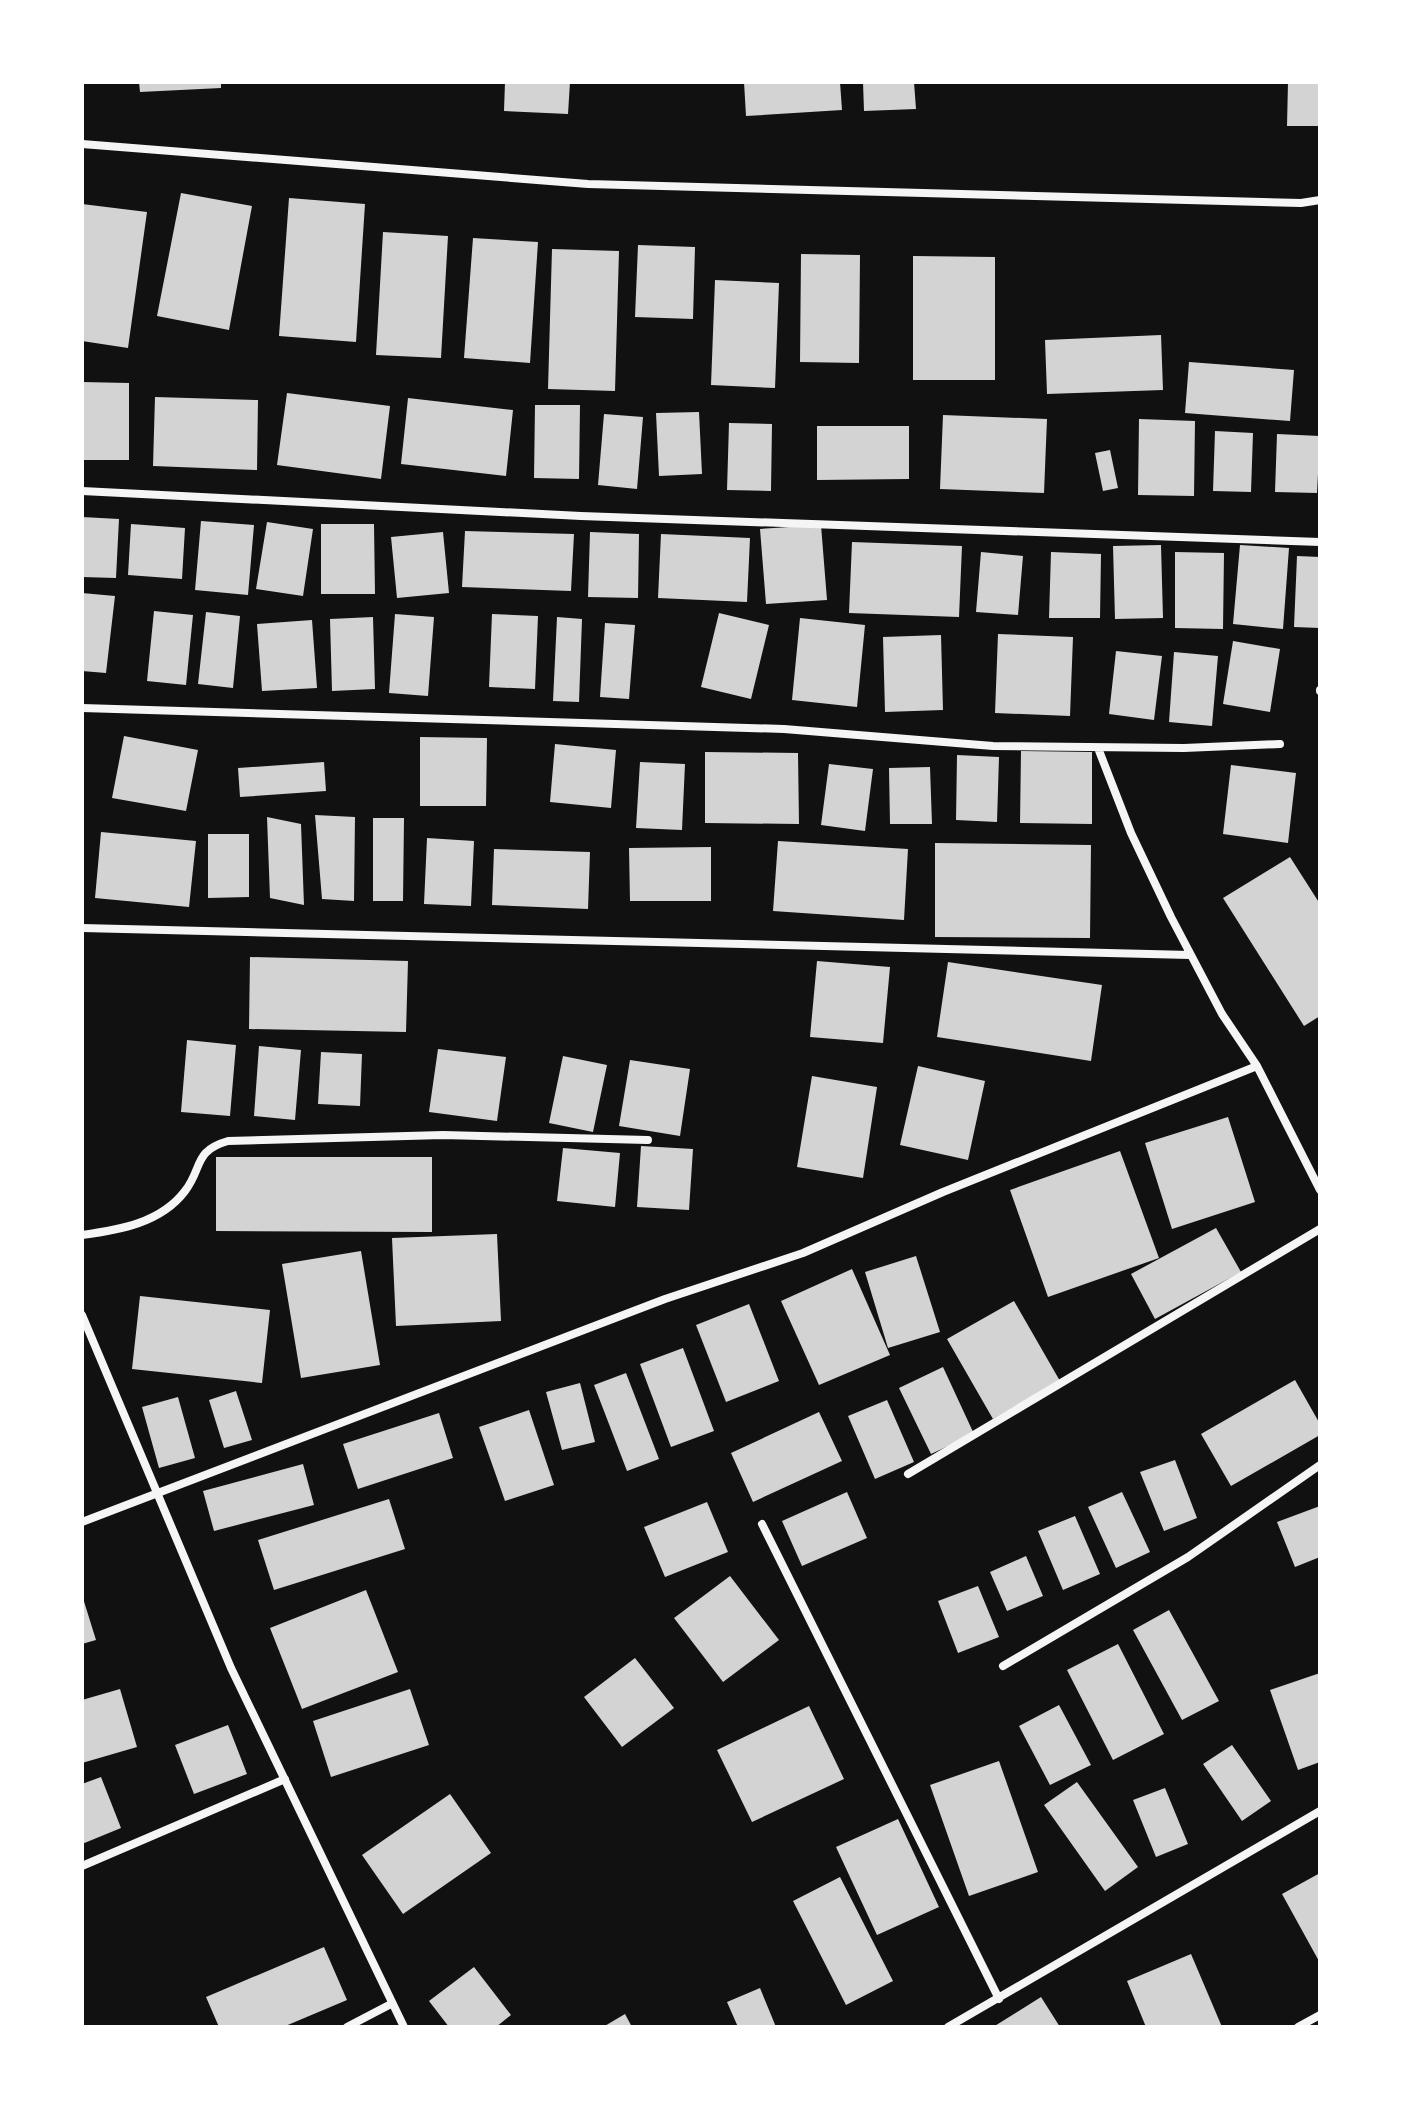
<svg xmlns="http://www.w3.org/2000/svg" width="1402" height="2109" viewBox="0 0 1402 2109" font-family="'Playfair Display',serif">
	<rect width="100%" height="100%" fill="#111"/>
	<path fill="#d3d3d3" d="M 139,82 L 221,82 L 221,88 L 140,92 Z
		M 505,82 L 570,82 L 568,114 L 504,111 Z
		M 744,82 L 840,82 L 842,110 L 746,116 Z
		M 863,82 L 914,82 L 916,109 L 864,111 Z
		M 1288,82 L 1320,82 L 1320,126 L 1287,126 Z
		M 181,193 L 252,206 L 229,330 L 157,316 Z
		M 289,198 L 365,204 L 356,342 L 279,336 Z
		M 82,204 L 147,212 L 128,348 L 82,341 Z
		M 383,232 L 448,236 L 441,358 L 376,355 Z
		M 473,238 L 538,242 L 530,363 L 464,358 Z
		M 638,245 L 695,247 L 693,319 L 635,317 Z
		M 552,249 L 619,251 L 615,391 L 548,389 Z
		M 801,254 L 860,255 L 859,363 L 800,362 Z
		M 913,256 L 995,257 L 995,380 L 913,380 Z
		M 715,280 L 779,283 L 775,388 L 711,385 Z
		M 1161,335 L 1163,390 L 1047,394 L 1045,340 Z
		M 1189,362 L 1294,370 L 1290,421 L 1185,413 Z
		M 82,382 L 129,383 L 129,460 L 82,460 Z
		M 287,393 L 390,406 L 381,479 L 277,465 Z
		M 155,397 L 258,400 L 257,470 L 153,466 Z
		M 408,398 L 513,410 L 506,476 L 401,464 Z
		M 535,405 L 580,405 L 579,479 L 534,478 Z
		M 699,412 L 702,474 L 659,476 L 656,413 Z
		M 604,414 L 643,417 L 637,489 L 598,485 Z
		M 943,415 L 1047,419 L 1044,493 L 940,489 Z
		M 1139,419 L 1195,421 L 1194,496 L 1138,495 Z
		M 729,423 L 772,424 L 771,491 L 727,490 Z
		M 817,426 L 909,426 L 909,479 L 817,480 Z
		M 1215,431 L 1253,433 L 1251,492 L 1213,491 Z
		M 1277,434 L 1320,436 L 1317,493 L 1275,492 Z
		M 1110,450 L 1118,488 L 1103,491 L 1095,453 Z
		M 82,517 L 119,519 L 116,578 L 82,577 Z
		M 201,521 L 254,525 L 248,595 L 195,590 Z
		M 267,522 L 313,529 L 303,596 L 256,589 Z
		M 131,524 L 185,528 L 182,579 L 128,575 Z
		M 321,524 L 374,524 L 375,594 L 321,594 Z
		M 821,525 L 827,600 L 766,604 L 760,529 Z
		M 465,531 L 574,534 L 571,591 L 462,587 Z
		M 443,532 L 449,593 L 397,598 L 391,537 Z
		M 590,532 L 639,534 L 638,598 L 588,597 Z
		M 661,534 L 750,538 L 747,602 L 658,598 Z
		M 852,542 L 962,546 L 959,617 L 849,613 Z
		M 1161,545 L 1163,618 L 1115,619 L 1113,546 Z
		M 1240,545 L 1289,548 L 1283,629 L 1233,624 Z
		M 981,552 L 1023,556 L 1018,615 L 976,612 Z
		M 1051,552 L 1101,554 L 1100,618 L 1049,618 Z
		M 1175,552 L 1224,553 L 1223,629 L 1175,628 Z
		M 1297,556 L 1320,557 L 1320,628 L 1294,627 Z
		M 82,593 L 115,596 L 106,673 L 82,671 Z
		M 154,611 L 193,615 L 186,685 L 147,681 Z
		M 206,612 L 240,616 L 233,688 L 198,684 Z
		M 719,613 L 769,625 L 751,699 L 701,687 Z
		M 395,614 L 434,617 L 428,696 L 389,693 Z
		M 492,614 L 538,616 L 535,689 L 489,687 Z
		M 373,617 L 375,689 L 332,691 L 330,619 Z
		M 557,617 L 582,619 L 579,702 L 553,701 Z
		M 800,618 L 865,625 L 857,707 L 792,700 Z
		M 312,620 L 317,688 L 262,691 L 257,624 Z
		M 605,623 L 635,625 L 629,699 L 600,697 Z
		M 998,634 L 1073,637 L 1070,716 L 995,713 Z
		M 941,635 L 943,710 L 885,712 L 883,637 Z
		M 1233,641 L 1280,649 L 1270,712 L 1223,704 Z
		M 1116,651 L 1162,656 L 1154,720 L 1109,714 Z
		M 1174,652 L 1218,656 L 1212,726 L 1169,722 Z
		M 124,736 L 198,750 L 186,811 L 112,798 Z
		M 420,737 L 487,738 L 486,806 L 420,806 Z
		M 555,744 L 616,750 L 611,808 L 550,802 Z
		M 1021,751 L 1092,752 L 1092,824 L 1020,823 Z
		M 705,752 L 798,753 L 799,824 L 705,823 Z
		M 957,755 L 999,757 L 997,822 L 956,820 Z
		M 324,762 L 326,791 L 240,797 L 238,768 Z
		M 640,762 L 685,764 L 682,830 L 636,828 Z
		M 829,764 L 873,769 L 865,831 L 821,825 Z
		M 1231,765 L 1296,773 L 1288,843 L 1223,834 Z
		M 930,767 L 932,824 L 890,824 L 889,768 Z
		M 315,815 L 355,817 L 354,901 L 322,899 Z
		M 267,817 L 301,824 L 304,905 L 270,898 Z
		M 373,818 L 404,818 L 403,901 L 373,901 Z
		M 101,832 L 196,841 L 189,907 L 95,898 Z
		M 208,834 L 249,834 L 249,897 L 208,898 Z
		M 427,838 L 474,841 L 471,906 L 424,904 Z
		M 778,841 L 908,849 L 904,920 L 773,911 Z
		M 935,843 L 1091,845 L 1090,938 L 935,937 Z
		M 711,847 L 711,901 L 630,901 L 629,848 Z
		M 494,849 L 590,852 L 588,909 L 492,905 Z
		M 1290,857 L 1320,904 L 1320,1016 L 1304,1026 L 1223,898 Z
		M 250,957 L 408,961 L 406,1032 L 249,1029 Z
		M 817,961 L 890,967 L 883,1043 L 810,1037 Z
		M 948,962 L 1102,985 L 1091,1061 L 937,1037 Z
		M 187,1040 L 236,1045 L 230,1116 L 181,1112 Z
		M 259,1046 L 301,1050 L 295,1120 L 254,1116 Z
		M 438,1049 L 506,1057 L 497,1121 L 429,1112 Z
		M 321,1052 L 362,1054 L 360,1106 L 318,1104 Z
		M 563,1056 L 607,1065 L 593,1132 L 549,1123 Z
		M 630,1060 L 690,1069 L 680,1136 L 619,1126 Z
		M 918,1066 L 985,1081 L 968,1160 L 900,1145 Z
		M 812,1076 L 877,1087 L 863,1178 L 797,1167 Z
		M 1228,1117 L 1255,1202 L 1172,1229 L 1145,1143 Z
		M 641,1146 L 693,1149 L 689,1210 L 637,1207 Z
		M 563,1148 L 620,1153 L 615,1207 L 557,1201 Z
		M 1120,1151 L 1159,1258 L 1048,1297 L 1010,1190 Z
		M 216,1157 L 432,1157 L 432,1232 L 216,1231 Z
		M 1216,1228 L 1241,1272 L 1155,1319 L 1131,1274 Z
		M 497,1234 L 501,1321 L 396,1326 L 392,1238 Z
		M 361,1251 L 380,1365 L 301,1378 L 282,1264 Z
		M 916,1256 L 940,1332 L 888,1348 L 865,1272 Z
		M 852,1269 L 890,1355 L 819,1385 L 781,1301 Z
		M 140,1296 L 270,1310 L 262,1383 L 132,1369 Z
		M 1014,1301 L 1060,1381 L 993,1419 L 947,1339 Z
		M 749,1304 L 779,1381 L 726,1402 L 696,1325 Z
		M 683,1348 L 714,1431 L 671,1447 L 640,1364 Z
		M 943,1367 L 974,1434 L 931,1454 L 899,1388 Z
		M 626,1373 L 659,1459 L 627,1471 L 594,1385 Z
		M 1295,1380 L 1320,1424 L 1320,1435 L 1231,1486 L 1201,1434 Z
		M 580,1383 L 595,1442 L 562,1450 L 546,1392 Z
		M 236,1391 L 252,1440 L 224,1448 L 209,1400 Z
		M 178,1397 L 195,1458 L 159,1468 L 142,1407 Z
		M 887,1400 L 914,1462 L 875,1479 L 848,1416 Z
		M 529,1410 L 554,1485 L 505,1501 L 479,1427 Z
		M 819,1412 L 842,1461 L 753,1502 L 731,1453 Z
		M 439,1413 L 453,1458 L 358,1489 L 343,1444 Z
		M 1175,1460 L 1197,1518 L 1164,1531 L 1140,1472 Z
		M 303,1464 L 314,1505 L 214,1531 L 203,1491 Z
		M 847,1492 L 867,1538 L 802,1566 L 782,1521 Z
		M 1122,1492 L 1150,1552 L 1116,1568 L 1088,1507 Z
		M 389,1499 L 405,1549 L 274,1590 L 258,1540 Z
		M 707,1502 L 728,1552 L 665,1577 L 644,1527 Z
		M 1320,1506 L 1320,1557 L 1295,1567 L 1277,1522 Z
		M 1075,1516 L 1100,1574 L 1063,1590 L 1038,1531 Z
		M 1026,1556 L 1043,1596 L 1007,1611 L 990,1572 Z
		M 730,1576 L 779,1640 L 723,1682 L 674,1618 Z
		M 978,1586 L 999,1637 L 958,1653 L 938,1601 Z
		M 366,1590 L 398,1672 L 302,1709 L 270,1628 Z
		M 82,1595 L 96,1640 L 82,1644 Z
		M 1169,1610 L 1219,1701 L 1182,1720 L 1133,1630 Z
		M 1118,1644 L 1164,1734 L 1113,1760 L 1067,1670 Z
		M 635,1658 L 674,1708 L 622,1747 L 584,1697 Z
		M 1320,1673 L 1320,1762 L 1298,1770 L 1270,1690 Z
		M 120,1689 L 137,1747 L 82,1763 L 82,1700 Z
		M 410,1689 L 429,1745 L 331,1777 L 313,1721 Z
		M 1059,1705 L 1091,1765 L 1050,1785 L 1019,1726 Z
		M 809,1706 L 844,1779 L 752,1822 L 717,1750 Z
		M 228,1725 L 247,1774 L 194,1794 L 175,1745 Z
		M 1232,1745 L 1271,1801 L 1242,1821 L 1203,1764 Z
		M 999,1761 L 1038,1872 L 969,1896 L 930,1785 Z
		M 101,1777 L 121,1828 L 82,1844 L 82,1784 Z
		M 1077,1782 L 1138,1867 L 1105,1891 L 1044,1805 Z
		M 1165,1788 L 1188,1844 L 1156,1857 L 1133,1800 Z
		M 450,1794 L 491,1853 L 403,1914 L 362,1855 Z
		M 898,1819 L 939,1907 L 877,1935 L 836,1847 Z
		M 1320,1873 L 1320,1963 L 1282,1894 Z
		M 840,1877 L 893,1981 L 846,2005 L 793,1901 Z
		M 324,1947 L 347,2000 L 283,2027 L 219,2027 L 206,1997 Z
		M 1191,1954 L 1222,2027 L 1146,2027 L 1127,1981 Z
		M 474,1967 L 511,2015 L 496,2027 L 449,2027 L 429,2001 Z
		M 760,1988 L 776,2027 L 738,2027 L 727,2002 Z
		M 1041,1997 L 1060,2027 L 993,2027 Z
		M 625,2014 L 632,2027 L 603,2027 Z"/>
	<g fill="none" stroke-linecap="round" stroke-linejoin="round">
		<path stroke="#f5f5f5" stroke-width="8" d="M 82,144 L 588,184 L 1301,203 L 1320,200
			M 82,491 L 581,516 L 1320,542
			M 1320,691 L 1320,690
			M 82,708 L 784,729 L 993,746 L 1184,748 L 1280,744
			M 1098,748 L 1131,833 L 1171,917 L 1222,1014 L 1257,1066 L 1320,1190
			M 82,928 L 1190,955
			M 82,1235 C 119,1230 161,1223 185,1191 C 203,1168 193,1151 228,1141 L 443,1135 L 648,1140
			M 82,1315 L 231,1668 L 404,2027
			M 908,1474 L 1320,1229
			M 82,1522 L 665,1299 L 803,1253 L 943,1192 L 1257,1066
			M 762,1524 L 999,1999
			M 1003,1666 L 1188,1557 L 1320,1465
			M 82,1866 L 285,1779
			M 347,2027 L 391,2004
			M 948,2027 L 1320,1811
			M 1298,2027 L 1320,2015"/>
	</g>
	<rect width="1402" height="2109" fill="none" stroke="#ffffff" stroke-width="168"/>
</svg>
